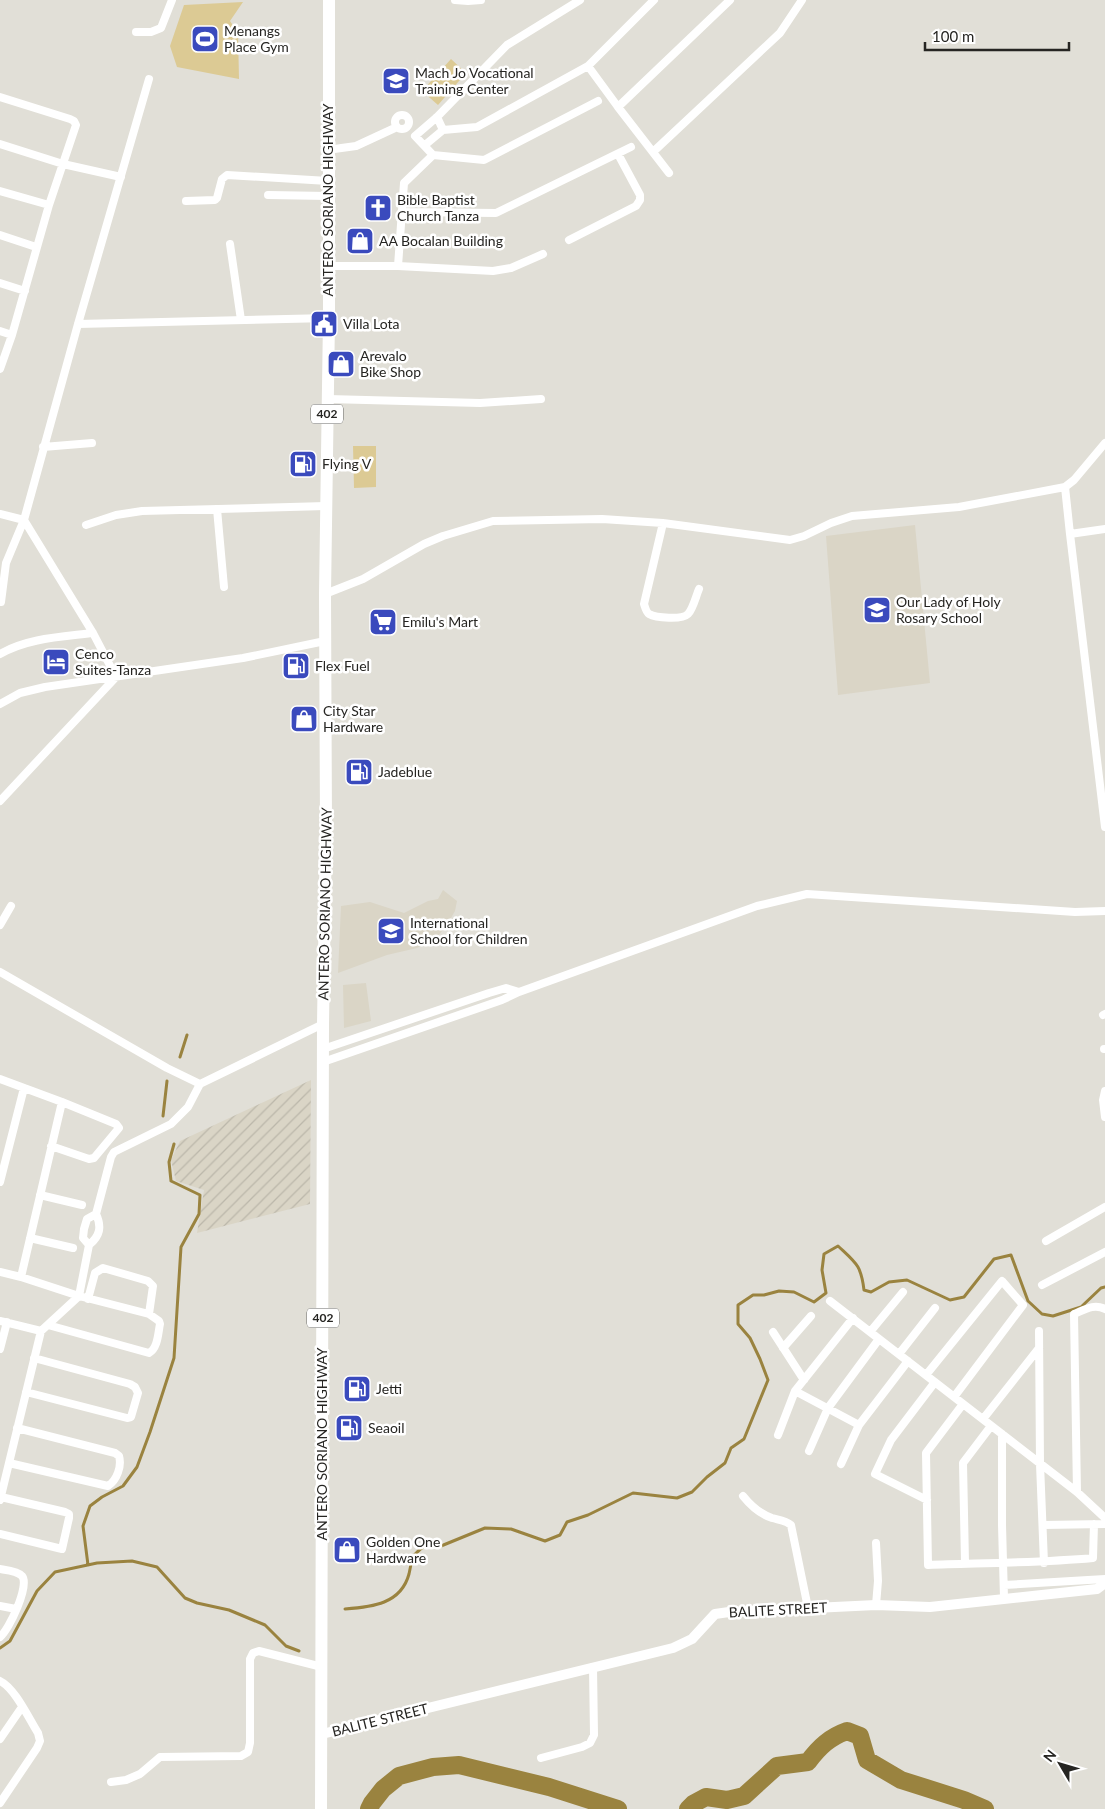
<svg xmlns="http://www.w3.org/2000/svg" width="1105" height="1809" viewBox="0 0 1105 1809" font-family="Lato,sans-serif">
	<defs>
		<pattern id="industrial-furrows" width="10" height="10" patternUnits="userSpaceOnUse" patternTransform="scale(1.25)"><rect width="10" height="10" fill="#dad5c6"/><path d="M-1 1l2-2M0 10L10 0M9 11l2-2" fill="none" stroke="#bbb7aa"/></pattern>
	</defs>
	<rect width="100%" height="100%" fill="#e1dfd7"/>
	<path fill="#dad5c6" d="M 915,525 L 930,683 L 838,695 L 826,536 Z
		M 443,890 L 457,901 L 455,911 L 448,923 L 436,939 L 417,948 L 387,955 L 338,973 L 341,906 L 370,902 L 404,913 L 428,901 L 438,899 Z
		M 366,983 L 371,1021 L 344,1028 L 343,985 Z"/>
	<path fill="url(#industrial-furrows)" d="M 311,1080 L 310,1204 L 197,1233 L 204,1190 L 176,1181 L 171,1160 L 180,1141 Z"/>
	<path fill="#dcca94" d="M 243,2 L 230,21 L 238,33 L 239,79 L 177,67 L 170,46 L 184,5 Z
		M 451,59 L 466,73 L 438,105 L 422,91 Z
		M 353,446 L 376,446 L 376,487 L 354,488 Z"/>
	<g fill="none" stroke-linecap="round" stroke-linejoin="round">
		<path stroke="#9a833f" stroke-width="3" d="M 180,1057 L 187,1035
			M 163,1116 L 167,1081
			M 88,1565 L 83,1526 L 90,1506 L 102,1497 L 123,1486 L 137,1467 L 150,1432 L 174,1358 L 181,1247 L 199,1214 L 200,1195 L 171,1181 L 169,1162 L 174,1144
			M 345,1609 C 372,1607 401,1604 409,1574 C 413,1556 410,1558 425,1545 L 441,1546 L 485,1528 L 511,1529 L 545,1541 L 560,1535 L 567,1522 L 588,1515 L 633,1493 L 677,1498 L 692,1492 L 707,1477 L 725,1463 L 731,1448 L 744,1439 L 768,1380 L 760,1359 L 750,1338 L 738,1324 L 738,1305 L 753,1295 L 764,1295 L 779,1291 L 794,1292 L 814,1302 L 826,1293 L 822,1270 L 824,1254 L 838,1246 C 856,1263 861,1265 864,1290 L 871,1292 L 889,1282 L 907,1280 L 950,1300 L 964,1297 L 994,1259 L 1011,1255 L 1028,1301 L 1042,1314 L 1053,1316 L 1081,1307 L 1101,1288 L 1105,1287
			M 0,1648 L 10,1641 L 37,1591 L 55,1572 L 97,1563 L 132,1561 L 157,1567 L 185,1598 L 197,1603 L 229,1610 L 265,1625 L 286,1646 L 299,1651"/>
		<path stroke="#9a833f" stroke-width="18" d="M 369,1809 L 372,1803 L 383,1789 L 399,1776 L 433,1767 L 459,1765 L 549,1787 L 618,1809
			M 688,1809 L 693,1804 L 706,1797 L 727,1800 L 744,1796 L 777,1766 L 808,1762 C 819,1747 830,1737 847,1731 L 860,1736 L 867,1760 L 901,1780 L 964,1800 L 985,1809"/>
		<path stroke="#fff" stroke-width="8" d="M 455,0 L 468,1 L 481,0
			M 136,32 L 151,32 L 161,28 L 172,0
			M 588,66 L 618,107 L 669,173
			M 0,97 L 70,119 L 74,121 L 76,125 L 49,205 L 12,335 L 0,369
			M 618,107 L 730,0
			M395 122a7 7 0 1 1 14 0a7 7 0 1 1-14 0Z
			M 443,130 L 477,127 L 588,66 L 654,0
			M 0,144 L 63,164 L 121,177
			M 425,145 L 443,130 L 437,117
			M 327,150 L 356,146 L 397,127
			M 653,152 L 780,33 L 802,0
			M 433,155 L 484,160 L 598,101
			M 0,191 L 49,205
			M 268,195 L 328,196
			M 186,201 L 215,200 L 217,198 L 222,179 L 227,175 L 328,181
			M 402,212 L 496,213 L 631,147
			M 0,235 L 36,247
			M 569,240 L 636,206 L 640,200 L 640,195 L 618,154
			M 230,244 L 241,320
			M 328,266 L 398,266 L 493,271 L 511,268 L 543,254
			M 398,266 L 404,183 L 433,155 L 415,136 L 437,117 L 507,45 L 580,0
			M 0,283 L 25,291
			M 78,324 L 329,318
			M 0,331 L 12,335
			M 328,399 L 480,403 L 541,399
			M 43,447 L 92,443
			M 1065,487 L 1070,534
			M 217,509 L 224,587
			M 0,514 L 24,520 L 78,324 L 149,79
			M 663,523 L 644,604 C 645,607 646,612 649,614 C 656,618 682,620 688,614 C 693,609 696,596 699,589
			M 86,525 L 116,515 L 142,511 L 326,506
			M 1105,529 L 1070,534 L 1105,827
			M 325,594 L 363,579 L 424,544 L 443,536 L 493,521 L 602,519 L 663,523 L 790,540 L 804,536 L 831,523 L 852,516 L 959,507 L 1065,487 L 1074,480 L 1105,443
			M 1,602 L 6,563 L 24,520
			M 0,654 C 28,638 61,637 93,633
			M 0,704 L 20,693 L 45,687 L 243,658 L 325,641
			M 0,801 L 116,677 L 93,633 L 24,520
			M 0,925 L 11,906
			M 0,972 L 167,1068 L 200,1084 L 323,1024
			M 1103,1015 L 1105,1014
			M 323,1049 L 489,993 L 506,988 L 519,992
			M 1104,1049 L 1105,1049
			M 323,1062 L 502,1000 L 519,992 L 757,906 L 807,894 L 1075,912 L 1105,911
			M 0,1079 L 62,1102 L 116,1124 L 119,1128 L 94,1158 L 89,1159 L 51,1146
			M 1105,1091 L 1103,1100 L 1105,1117
			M 0,1182 L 24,1088
			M 40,1195 L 82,1205
			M 30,1238 L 73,1248
			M 1046,1241 L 1105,1207
			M 89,1245 C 100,1236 102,1227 96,1214
			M 0,1272 L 21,1277 L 79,1296 L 149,1314 L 159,1321 L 160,1324 C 158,1333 158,1348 149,1353 L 48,1325
			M 21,1277 L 62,1102
			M 1042,1285 L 1105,1252
			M 88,1299 L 95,1273 L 103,1268 L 148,1281 L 153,1286 L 149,1314
			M 830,1301 L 1077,1492 L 1105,1518
			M 0,1321 L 41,1331 L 79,1296 L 89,1245 L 83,1238 L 84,1229 L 87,1219 L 96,1214 L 111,1157 L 114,1152 L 171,1124 L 188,1107 L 200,1084
			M 1039,1331 L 1040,1464 L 1044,1563
			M 773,1332 L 804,1380
			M 870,1332 L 903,1292
			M 783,1348 L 811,1316
			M 0,1349 L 7,1322
			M 899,1354 L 935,1308
			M 926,1375 L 1002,1281 L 1023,1305 L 954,1397
			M 795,1391 L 859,1425
			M 26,1392 L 127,1418 L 131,1417 L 138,1393 L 135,1387 L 130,1384 L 34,1358
			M 963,1404 L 926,1453 L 928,1565 C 983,1563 1038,1563 1093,1558 L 1094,1524
			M 983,1419 L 1039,1348
			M 1002,1434 L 1002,1525 L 1004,1598
			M 778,1435 L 795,1391 L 853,1318
			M 809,1451 L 828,1408 L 879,1339
			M 9,1463 L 108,1486 C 117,1480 122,1466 119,1456 L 115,1453 L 17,1428
			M 841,1464 L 859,1425 L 908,1361
			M 1077,1492 L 1074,1314 C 1084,1310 1094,1303 1105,1309
			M 743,1496 C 751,1506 760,1514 772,1518 C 779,1520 785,1520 791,1525 L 808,1608
			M 0,1500 L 41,1331
			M 927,1500 L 875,1474 L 891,1440 L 935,1382
			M 1043,1525 L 1105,1524
			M 0,1534 L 62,1549 L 69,1518 L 69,1514 L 65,1512 L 1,1497
			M 876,1543 L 878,1581 L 876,1605
			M 965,1563 L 963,1463 L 991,1426
			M 0,1569 C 6,1570 18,1571 22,1576 C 30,1585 9,1630 0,1637
			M 1004,1585 L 1105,1579
			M 0,1606 L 16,1609
			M 0,1681 C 15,1688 29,1719 38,1733 L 40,1741 L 37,1748 L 0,1803
			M 0,1739 L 22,1707
			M 541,1758 L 582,1747 L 590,1743 L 594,1735 L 593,1667
			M 111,1782 L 126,1780 L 140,1774 L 160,1757 L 241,1756 L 248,1752 L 250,1743 L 250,1659 L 253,1653 L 259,1651 L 322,1667"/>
		<path stroke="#fff" stroke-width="10" d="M 322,1734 L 673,1648 L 692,1639 L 715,1614 L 729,1612 L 876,1605 L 930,1607 L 1097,1589 L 1105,1583"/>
		<path stroke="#fff" stroke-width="12" d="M 321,1809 L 323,1024 L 326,828 L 325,594 L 329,318 L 329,0"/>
	</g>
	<defs>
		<symbol id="stadium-square" viewBox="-11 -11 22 22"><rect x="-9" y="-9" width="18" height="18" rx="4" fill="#3a4abd" stroke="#fff"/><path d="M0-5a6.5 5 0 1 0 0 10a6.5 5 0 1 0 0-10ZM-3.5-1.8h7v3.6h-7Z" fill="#fff"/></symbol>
		<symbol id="school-square" viewBox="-11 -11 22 22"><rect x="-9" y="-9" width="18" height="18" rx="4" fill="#3a4abd" stroke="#fff"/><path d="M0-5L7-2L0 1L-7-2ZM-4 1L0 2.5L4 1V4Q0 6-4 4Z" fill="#fff"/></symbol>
		<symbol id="church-square" viewBox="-11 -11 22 22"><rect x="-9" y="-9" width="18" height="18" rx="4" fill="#3a4abd" stroke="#fff"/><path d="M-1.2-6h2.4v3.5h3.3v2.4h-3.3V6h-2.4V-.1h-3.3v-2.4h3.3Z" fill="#fff"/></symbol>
		<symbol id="shop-square" viewBox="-11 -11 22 22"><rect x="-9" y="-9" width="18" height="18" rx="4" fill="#3a4abd" stroke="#fff"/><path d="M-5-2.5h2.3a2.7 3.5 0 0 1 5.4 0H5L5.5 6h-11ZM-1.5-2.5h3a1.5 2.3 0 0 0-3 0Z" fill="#fff"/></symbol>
		<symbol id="civic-square" viewBox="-11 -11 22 22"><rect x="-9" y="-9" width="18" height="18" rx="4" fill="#3a4abd" stroke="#fff"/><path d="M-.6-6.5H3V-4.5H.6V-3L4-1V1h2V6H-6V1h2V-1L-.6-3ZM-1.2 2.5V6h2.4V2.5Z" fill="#fff"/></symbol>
		<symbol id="fuel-square" viewBox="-11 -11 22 22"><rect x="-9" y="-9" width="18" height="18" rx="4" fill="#3a4abd" stroke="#fff"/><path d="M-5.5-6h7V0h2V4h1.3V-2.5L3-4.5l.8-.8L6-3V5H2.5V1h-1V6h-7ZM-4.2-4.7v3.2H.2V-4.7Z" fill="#fff"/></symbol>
		<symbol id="supermarket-square" viewBox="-11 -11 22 22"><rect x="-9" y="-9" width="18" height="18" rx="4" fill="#3a4abd" stroke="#fff"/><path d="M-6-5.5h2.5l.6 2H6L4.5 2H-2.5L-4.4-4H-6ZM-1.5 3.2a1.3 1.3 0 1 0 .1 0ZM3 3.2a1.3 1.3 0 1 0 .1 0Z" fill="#fff"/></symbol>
		<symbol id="hotel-square" viewBox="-11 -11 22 22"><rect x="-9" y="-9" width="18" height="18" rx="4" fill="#3a4abd" stroke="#fff"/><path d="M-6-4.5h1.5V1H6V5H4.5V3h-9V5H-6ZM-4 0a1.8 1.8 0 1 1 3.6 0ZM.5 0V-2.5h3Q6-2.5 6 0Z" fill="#fff"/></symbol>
	</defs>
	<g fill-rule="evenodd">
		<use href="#stadium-square" x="189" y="23" width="32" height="32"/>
		<use href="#school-square" x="380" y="65" width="32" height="32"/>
		<use href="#church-square" x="362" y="192" width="32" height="32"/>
		<use href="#shop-square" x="344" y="225" width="32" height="32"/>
		<use href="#civic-square" x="308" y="308" width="32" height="32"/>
		<use href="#shop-square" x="325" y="348" width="32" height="32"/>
		<use href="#fuel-square" x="287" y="448" width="32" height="32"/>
		<use href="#school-square" x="861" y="594" width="32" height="32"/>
		<use href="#supermarket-square" x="367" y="606" width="32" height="32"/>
		<use href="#hotel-square" x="40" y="646" width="32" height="32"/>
		<use href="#fuel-square" x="280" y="650" width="32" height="32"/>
		<use href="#shop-square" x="288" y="703" width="32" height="32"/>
		<use href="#fuel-square" x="343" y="756" width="32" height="32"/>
		<use href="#school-square" x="375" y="915" width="32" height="32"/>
		<use href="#fuel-square" x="341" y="1373" width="32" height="32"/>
		<use href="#fuel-square" x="333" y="1412" width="32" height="32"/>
		<use href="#shop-square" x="331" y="1534" width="32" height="32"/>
	</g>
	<g text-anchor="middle" stroke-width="5" stroke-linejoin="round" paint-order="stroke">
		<g fill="#fff" stroke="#676664" stroke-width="1">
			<rect x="311" y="404.5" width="32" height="19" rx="4"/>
			<rect x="307" y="1308.5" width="32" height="19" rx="4"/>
		</g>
		<g font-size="12" font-weight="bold" fill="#262522">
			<text x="327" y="418">402</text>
			<text x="323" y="1322">402</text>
		</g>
		<g font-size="14" fill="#262522" stroke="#fff" text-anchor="start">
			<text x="224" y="36">Menangs<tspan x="224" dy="16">Place Gym</tspan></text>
			<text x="415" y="78">Mach Jo Vocational<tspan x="415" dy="16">Training Center</tspan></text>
			<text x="397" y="205">Bible Baptist<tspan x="397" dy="16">Church Tanza</tspan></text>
			<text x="379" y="246">AA Bocalan Building</text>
			<text x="343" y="329">Villa Lota</text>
			<text x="360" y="361">Arevalo<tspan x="360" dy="16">Bike Shop</tspan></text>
			<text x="322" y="469">Flying V</text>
			<text x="896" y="607">Our Lady of Holy<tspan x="896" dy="16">Rosary School</tspan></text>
			<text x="402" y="627">Emilu's Mart</text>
			<text x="75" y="659">Cenco<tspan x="75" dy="16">Suites-Tanza</tspan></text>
			<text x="315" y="671">Flex Fuel</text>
			<text x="323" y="716">City Star<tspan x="323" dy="16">Hardware</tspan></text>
			<text x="378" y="777">Jadeblue</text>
			<text x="410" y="928">International<tspan x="410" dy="16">School for Children</tspan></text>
			<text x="376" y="1394">Jetti</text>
			<text x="368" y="1433">Seaoil</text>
			<text x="366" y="1547">Golden One<tspan x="366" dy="16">Hardware</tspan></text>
		</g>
		<g font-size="14" fill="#262522" stroke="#fff">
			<text transform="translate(328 200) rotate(-90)" y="5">ANTERO SORIANO HIGHWAY</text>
			<text transform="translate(325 904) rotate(-89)" y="5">ANTERO SORIANO HIGHWAY</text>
			<text transform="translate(322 1444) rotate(-90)" y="5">ANTERO SORIANO HIGHWAY</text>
			<text transform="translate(778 1610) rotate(-3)" y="5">BALITE STREET</text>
			<text transform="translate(380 1720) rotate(-14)" y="5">BALITE STREET</text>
		</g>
	</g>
	<g transform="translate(1060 1764) rotate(308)" stroke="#ffffff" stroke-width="4" paint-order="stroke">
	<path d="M0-4L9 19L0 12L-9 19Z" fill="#262522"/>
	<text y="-8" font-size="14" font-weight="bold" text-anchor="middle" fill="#262522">N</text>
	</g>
	<path d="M925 42v8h144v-8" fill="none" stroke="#262522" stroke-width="2.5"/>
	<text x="932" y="42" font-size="15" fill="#262522" stroke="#ffffff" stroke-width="4" paint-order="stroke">100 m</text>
</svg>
